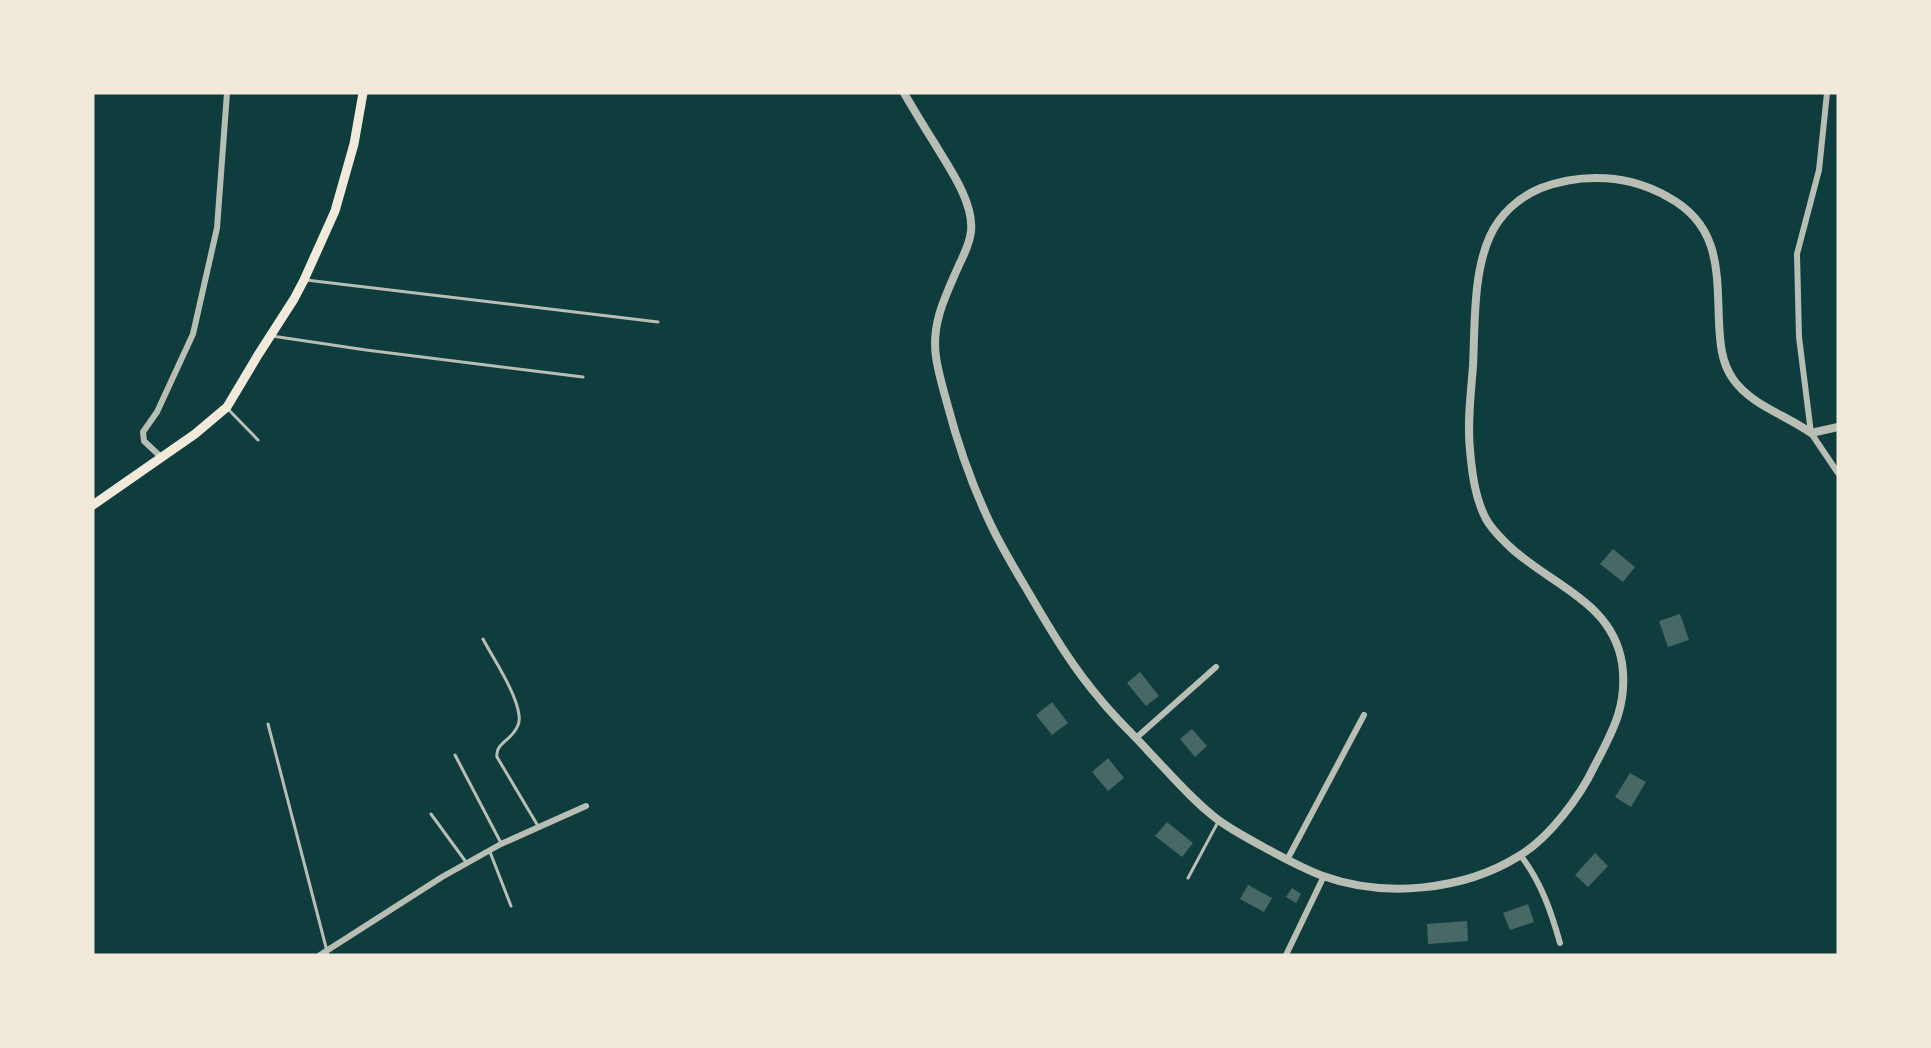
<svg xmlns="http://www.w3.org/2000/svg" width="1931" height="1048" viewBox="0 0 1931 1048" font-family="Signika,sans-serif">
	<rect width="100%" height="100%" fill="#0f3d3e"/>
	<path fill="#486865" d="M 1613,549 L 1635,567 L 1623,582 L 1600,564 Z
		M 1680,614 L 1689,640 L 1668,647 L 1659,621 Z
		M 1140,672 L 1159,696 L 1146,706 L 1127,683 Z
		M 1052,702 L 1068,723 L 1052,735 L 1036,715 Z
		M 1192,729 L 1207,746 L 1195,757 L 1180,739 Z
		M 1108,758 L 1124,778 L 1108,791 L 1092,772 Z
		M 1630,773 L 1646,782 L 1631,807 L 1615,797 Z
		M 1167,822 L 1193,843 L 1182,857 L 1155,836 Z
		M 1595,853 L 1608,866 L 1588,887 L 1575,875 Z
		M 1248,885 L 1272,898 L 1264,912 L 1240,899 Z
		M 1292,888 L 1301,894 L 1296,903 L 1286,897 Z
		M 1528,904 L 1534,922 L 1510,930 L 1503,913 Z
		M 1467,921 L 1468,941 L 1428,944 L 1427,924 Z"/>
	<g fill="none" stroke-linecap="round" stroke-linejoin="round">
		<path stroke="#b8beb3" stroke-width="3" d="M 306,280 L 658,322
			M 272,336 L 366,350 L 583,377
			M 228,409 L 258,440
			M 483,639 C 494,660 516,692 519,715 C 520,721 518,727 514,732 C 508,741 495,745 497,757 L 538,826
			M 268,724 L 328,955
			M 455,755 L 501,843
			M 431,814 L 466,862
			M 490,852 L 511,906
			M 1188,878 L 1218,822"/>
		<path stroke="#b8beb3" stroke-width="6" d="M 1827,93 L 1819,170 L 1797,254 L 1799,337 L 1811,433 L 1838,473
			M 161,457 L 144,441 L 143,432 L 157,412 L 193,334 L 217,228 L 227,93
			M 1136,738 L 1216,667
			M 1521,856 C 1541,882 1551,911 1560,943
			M 1287,860 L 1364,715
			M 320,955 L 442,877 L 501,844 L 586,806
			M 1286,955 L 1324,876"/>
		<path stroke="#b8beb3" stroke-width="8" d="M 904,93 C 914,110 924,127 935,144 C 949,168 974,202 971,231 C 970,243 964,255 959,265 C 946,295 931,323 936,357 C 938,372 943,388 947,403 C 958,445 973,488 992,527 C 1004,552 1019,576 1033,600 C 1053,634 1074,669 1100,699 C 1115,718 1133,734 1149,752 C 1171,775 1192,800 1217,819 C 1233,831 1251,840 1269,850 C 1286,859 1304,869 1323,876 C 1384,898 1463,891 1519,856 C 1549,838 1580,797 1595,765 C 1613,731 1628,704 1622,663 C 1612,601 1550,585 1509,546 C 1501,538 1492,530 1486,519 C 1475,498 1472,473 1470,450 C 1467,422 1471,393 1473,366 C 1475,325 1473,273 1490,236 C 1500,214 1519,197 1541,188 C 1583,172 1630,175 1668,197 C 1720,225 1717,270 1719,322 C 1720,342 1721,362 1733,379 C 1751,405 1786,415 1811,433 L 1838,427"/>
		<path stroke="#f1e9da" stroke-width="9" d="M 93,505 L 195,434 L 227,407 L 258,355 L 294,299 L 304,280 L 335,211 L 354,144 L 363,93"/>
	</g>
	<rect width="1931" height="1048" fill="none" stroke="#f1e9da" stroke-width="189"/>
</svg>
